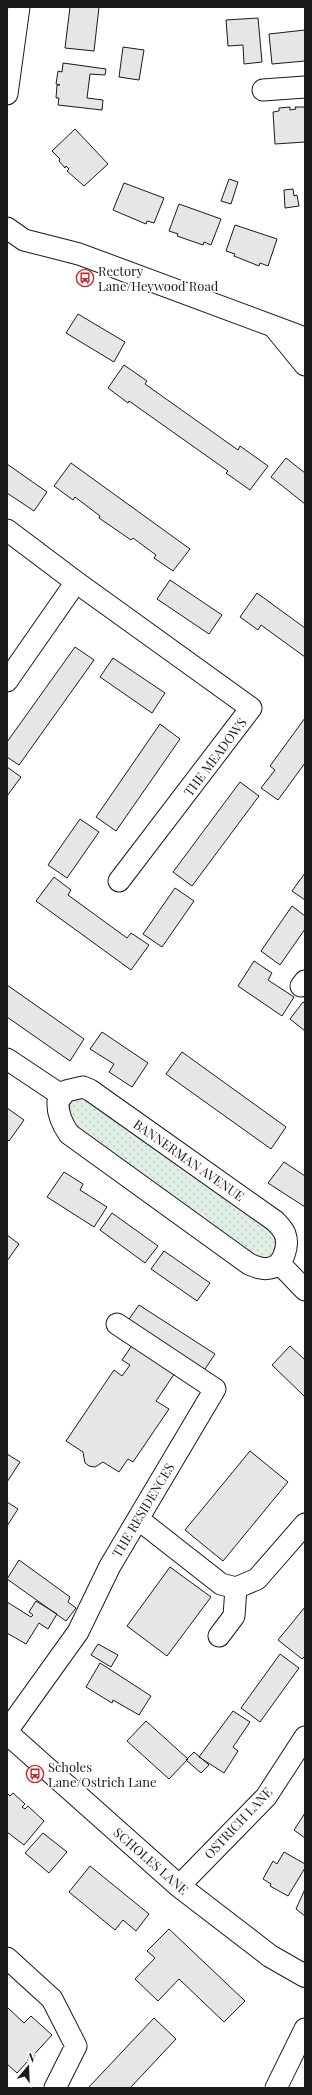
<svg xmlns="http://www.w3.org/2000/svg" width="312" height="2095" viewBox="0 0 312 2095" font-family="'Playfair Display',serif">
	<defs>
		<pattern id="grass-dots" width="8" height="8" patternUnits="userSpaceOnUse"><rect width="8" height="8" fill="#e0efe3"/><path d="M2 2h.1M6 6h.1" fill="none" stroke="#c0ccc2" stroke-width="1.8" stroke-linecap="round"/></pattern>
	</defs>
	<rect width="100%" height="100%" fill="#fff"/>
	<path fill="url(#grass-dots)" stroke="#6a6a6a" d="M 78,1095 L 89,1099 L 272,1230 L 277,1245 L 276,1254 L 268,1258 L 257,1257 L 77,1127 C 69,1119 69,1113 70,1101 Z"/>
	<path fill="#e6e6e6" stroke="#1a1a1a" d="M 70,7 L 99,7 L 94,51 L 65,48 Z
		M 258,18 L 262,62 L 244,64 L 243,45 L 228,46 L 226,20 Z
		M 305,30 L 305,61 L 272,64 L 269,34 Z
		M 123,47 L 144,50 L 139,80 L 119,77 Z
		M 63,63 L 106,69 L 105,75 L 90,74 L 87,98 L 103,100 L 102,110 L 58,105 L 59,98 L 56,98 L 57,85 L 60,85 L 56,84 L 58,71 L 62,72 Z
		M 290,107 L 290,110 L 296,109 L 295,107 L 305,107 L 305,142 L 275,144 L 273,112 L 279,111 L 279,108 Z
		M 75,129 L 108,164 L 84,186 L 67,171 L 69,169 L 66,166 L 65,168 L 59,161 L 60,159 L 52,151 Z
		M 229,179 L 238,182 L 231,204 L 221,201 Z
		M 124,183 L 164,198 L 154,223 L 147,221 L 146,224 L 113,210 Z
		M 293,189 L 294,196 L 297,195 L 299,206 L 285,208 L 284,190 Z
		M 179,204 L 221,219 L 211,245 L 204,242 L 203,245 L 177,236 L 178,234 L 169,231 Z
		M 235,225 L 277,239 L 268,266 L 260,263 L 259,266 L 234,256 L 235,254 L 226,251 Z
		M 78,314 L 125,342 L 114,362 L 66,333 Z
		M 124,365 L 147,381 L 145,384 L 238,450 L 240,446 L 268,466 L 250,490 L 226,473 L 228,471 L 129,401 L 128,403 L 108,388 Z
		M 286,458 L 305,473 L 305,504 L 271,477 Z
		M 71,463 L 190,549 L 173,571 L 154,558 L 156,555 L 133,538 L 131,540 L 99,518 L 100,516 L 75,497 L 73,500 L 54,486 Z
		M 7,464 L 47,492 L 34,511 L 7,493 Z
		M 170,580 L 222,615 L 209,634 L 157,599 Z
		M 257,593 L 305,628 L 305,657 L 261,625 L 258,630 L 240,617 Z
		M 75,647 L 94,660 L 19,765 L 7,757 L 7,742 Z
		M 113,658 L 165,693 L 152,713 L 100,677 Z
		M 305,718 L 305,763 L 278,800 L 261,788 L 275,770 L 270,766 Z
		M 160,724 L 180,739 L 116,831 L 96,817 Z
		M 7,767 L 21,777 L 7,796 Z
		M 240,782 L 259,796 L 192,886 L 173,872 Z
		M 80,819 L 99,832 L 67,878 L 48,865 Z
		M 305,873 L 305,900 L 292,891 Z
		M 54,877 L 71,890 L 68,895 L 127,938 L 131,933 L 149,945 L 131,970 L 36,901 Z
		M 175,888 L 194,901 L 162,947 L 143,934 Z
		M 292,906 L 305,916 L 305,929 L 280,965 L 261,951 Z
		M 254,961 L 272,973 L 268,980 L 294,997 L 282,1016 L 238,986 Z
		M 7,985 L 84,1039 L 70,1061 L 7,1017 Z
		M 303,1002 L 305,1003 L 305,1031 L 290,1019 Z
		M 102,1032 L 148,1063 L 132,1087 L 109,1072 L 114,1064 L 90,1049 Z
		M 182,1052 L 286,1127 L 271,1149 L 166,1074 Z
		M 7,1108 L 24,1120 L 9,1141 L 7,1139 Z
		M 284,1162 L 305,1176 L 305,1207 L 268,1183 Z
		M 64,1172 L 83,1184 L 80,1190 L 107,1207 L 94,1227 L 47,1197 Z
		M 112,1213 L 158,1246 L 145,1263 L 100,1230 Z
		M 7,1235 L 19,1244 L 7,1261 Z
		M 164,1251 L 210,1283 L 197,1301 L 151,1269 Z
		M 139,1305 L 215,1354 L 203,1372 L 127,1322 Z
		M 133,1344 L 175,1373 L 156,1401 L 169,1409 L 133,1462 L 128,1459 L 119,1472 L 103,1462 L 95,1467 L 89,1466 L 85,1463 L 83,1452 L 66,1441 L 114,1370 L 122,1376 L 130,1365 L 122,1360 Z
		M 290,1346 L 305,1360 L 305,1397 L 272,1365 Z
		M 250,1451 L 288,1482 L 223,1561 L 185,1530 Z
		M 7,1454 L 20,1462 L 7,1482 Z
		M 7,1502 L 18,1509 L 7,1526 Z
		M 19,1560 L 70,1597 L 68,1602 L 76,1608 L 66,1621 L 7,1579 Z
		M 170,1567 L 211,1597 L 167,1656 L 127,1626 Z
		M 36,1601 L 57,1614 L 48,1629 L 39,1623 L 26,1644 L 7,1633 L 7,1602 L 31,1617 L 33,1615 L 29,1612 Z
		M 305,1607 L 305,1656 L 302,1659 L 278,1640 Z
		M 98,1644 L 118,1655 L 111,1667 L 91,1655 Z
		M 280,1654 L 299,1668 L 260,1722 L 241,1708 Z
		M 100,1663 L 151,1696 L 139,1715 L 113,1700 L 112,1703 L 86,1687 Z
		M 233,1711 L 250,1722 L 233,1747 L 238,1751 L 224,1773 L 199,1757 Z
		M 146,1721 L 188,1759 L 169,1779 L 127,1741 Z
		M 194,1752 L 209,1765 L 201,1773 L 186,1760 Z
		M 7,1793 L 10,1796 L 13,1793 L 25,1804 L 22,1807 L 25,1809 L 28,1806 L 44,1821 L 24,1845 L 7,1832 Z
		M 305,1813 L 305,1838 L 294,1830 Z
		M 43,1833 L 67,1852 L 49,1873 L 25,1853 Z
		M 284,1852 L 305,1864 L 305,1868 L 288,1896 L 270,1886 L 271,1884 L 263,1879 L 273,1861 L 277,1864 Z
		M 90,1866 L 149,1914 L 136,1931 L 123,1920 L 115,1930 L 69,1892 Z
		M 305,1889 L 305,1916 L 296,1909 Z
		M 169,1929 L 245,2001 L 224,2022 L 179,1979 L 158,2001 L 135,1979 L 155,1958 L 147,1951 Z
		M 7,2007 L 24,2023 L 31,2016 L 52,2035 L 17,2073 L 7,2064 Z
		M 154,2018 L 176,2039 L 130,2088 L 88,2088 Z"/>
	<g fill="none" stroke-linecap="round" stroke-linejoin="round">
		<defs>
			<path id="minor" d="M 263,90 L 305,87
				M 7,94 L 19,7
				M 7,228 L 24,240 L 79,254 L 305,338
				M 274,327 L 305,365
				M 7,530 L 76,582 L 251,708 L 119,881
				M 7,681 L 76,582
				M 301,986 L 305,981
				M 7,1059 L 61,1095
				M 83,1087 L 90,1090 L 275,1221 C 279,1225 283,1229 285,1234 C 289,1245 284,1266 270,1268 C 263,1270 256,1267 249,1264 L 69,1134 C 62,1124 57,1114 58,1101 L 66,1091 Z
				M 279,1263 L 305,1290
				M 138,1519 L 221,1584 L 236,1588 L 257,1579 L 305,1524
				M 219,1636 L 234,1616 L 236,1588
				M 7,1731 L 78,1632 L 110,1566 L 215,1389 L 117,1324
				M 179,1886 L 266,1797 L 305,1737
				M 7,1958 L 52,1999 L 76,2046 L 55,2088
				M 276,2088 L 305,2029"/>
			<path id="primary" d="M 7,1733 L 179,1886 L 270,1956 L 305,1976"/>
		</defs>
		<use href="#minor" stroke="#1a1a1a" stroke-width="23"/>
		<use href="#primary" stroke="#1a1a1a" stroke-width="24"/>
		<use href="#minor" stroke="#fff" stroke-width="21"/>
		<use href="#primary" stroke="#fff" stroke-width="22"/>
	</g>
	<defs>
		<symbol id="bus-ring" viewBox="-11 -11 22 22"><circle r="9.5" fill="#fff" stroke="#c62828" stroke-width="1.5"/><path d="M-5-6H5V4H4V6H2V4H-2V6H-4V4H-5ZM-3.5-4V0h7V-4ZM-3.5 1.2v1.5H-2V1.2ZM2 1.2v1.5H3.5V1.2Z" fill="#c62828"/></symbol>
	</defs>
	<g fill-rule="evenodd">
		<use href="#bus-ring" x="75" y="268" width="20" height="20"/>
		<use href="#bus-ring" x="25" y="1764" width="20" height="20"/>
	</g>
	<g text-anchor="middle" stroke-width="3" stroke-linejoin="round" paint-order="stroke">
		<g font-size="13" fill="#1a1a1a" stroke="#fff" text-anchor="start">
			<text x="98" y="276">Rectory<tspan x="98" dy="15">Lane/Heywood Road</tspan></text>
			<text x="48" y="1772">Scholes<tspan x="48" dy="15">Lane/Ostrich Lane</tspan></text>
		</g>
		<g font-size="13" fill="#1a1a1a" stroke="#fff">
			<text transform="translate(215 757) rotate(-53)" y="5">THE MEADOWS</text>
			<text transform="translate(189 1160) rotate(35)" y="5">BANNERMAN AVENUE</text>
			<text transform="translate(143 1510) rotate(-59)" y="5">THE RESIDENCES</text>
			<text transform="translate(238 1823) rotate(-47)" y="5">OSTRICH LANE</text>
			<text transform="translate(151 1861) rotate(41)" y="5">SCHOLES LANE</text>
		</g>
	</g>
	<rect width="312" height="2095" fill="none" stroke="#1a1a1a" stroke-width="16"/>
	<g transform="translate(28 2067) rotate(19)" stroke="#ffffff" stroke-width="3" paint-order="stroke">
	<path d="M0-3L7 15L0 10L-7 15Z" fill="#1a1a1a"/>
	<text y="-6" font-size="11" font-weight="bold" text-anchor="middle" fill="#1a1a1a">N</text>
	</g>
</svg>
